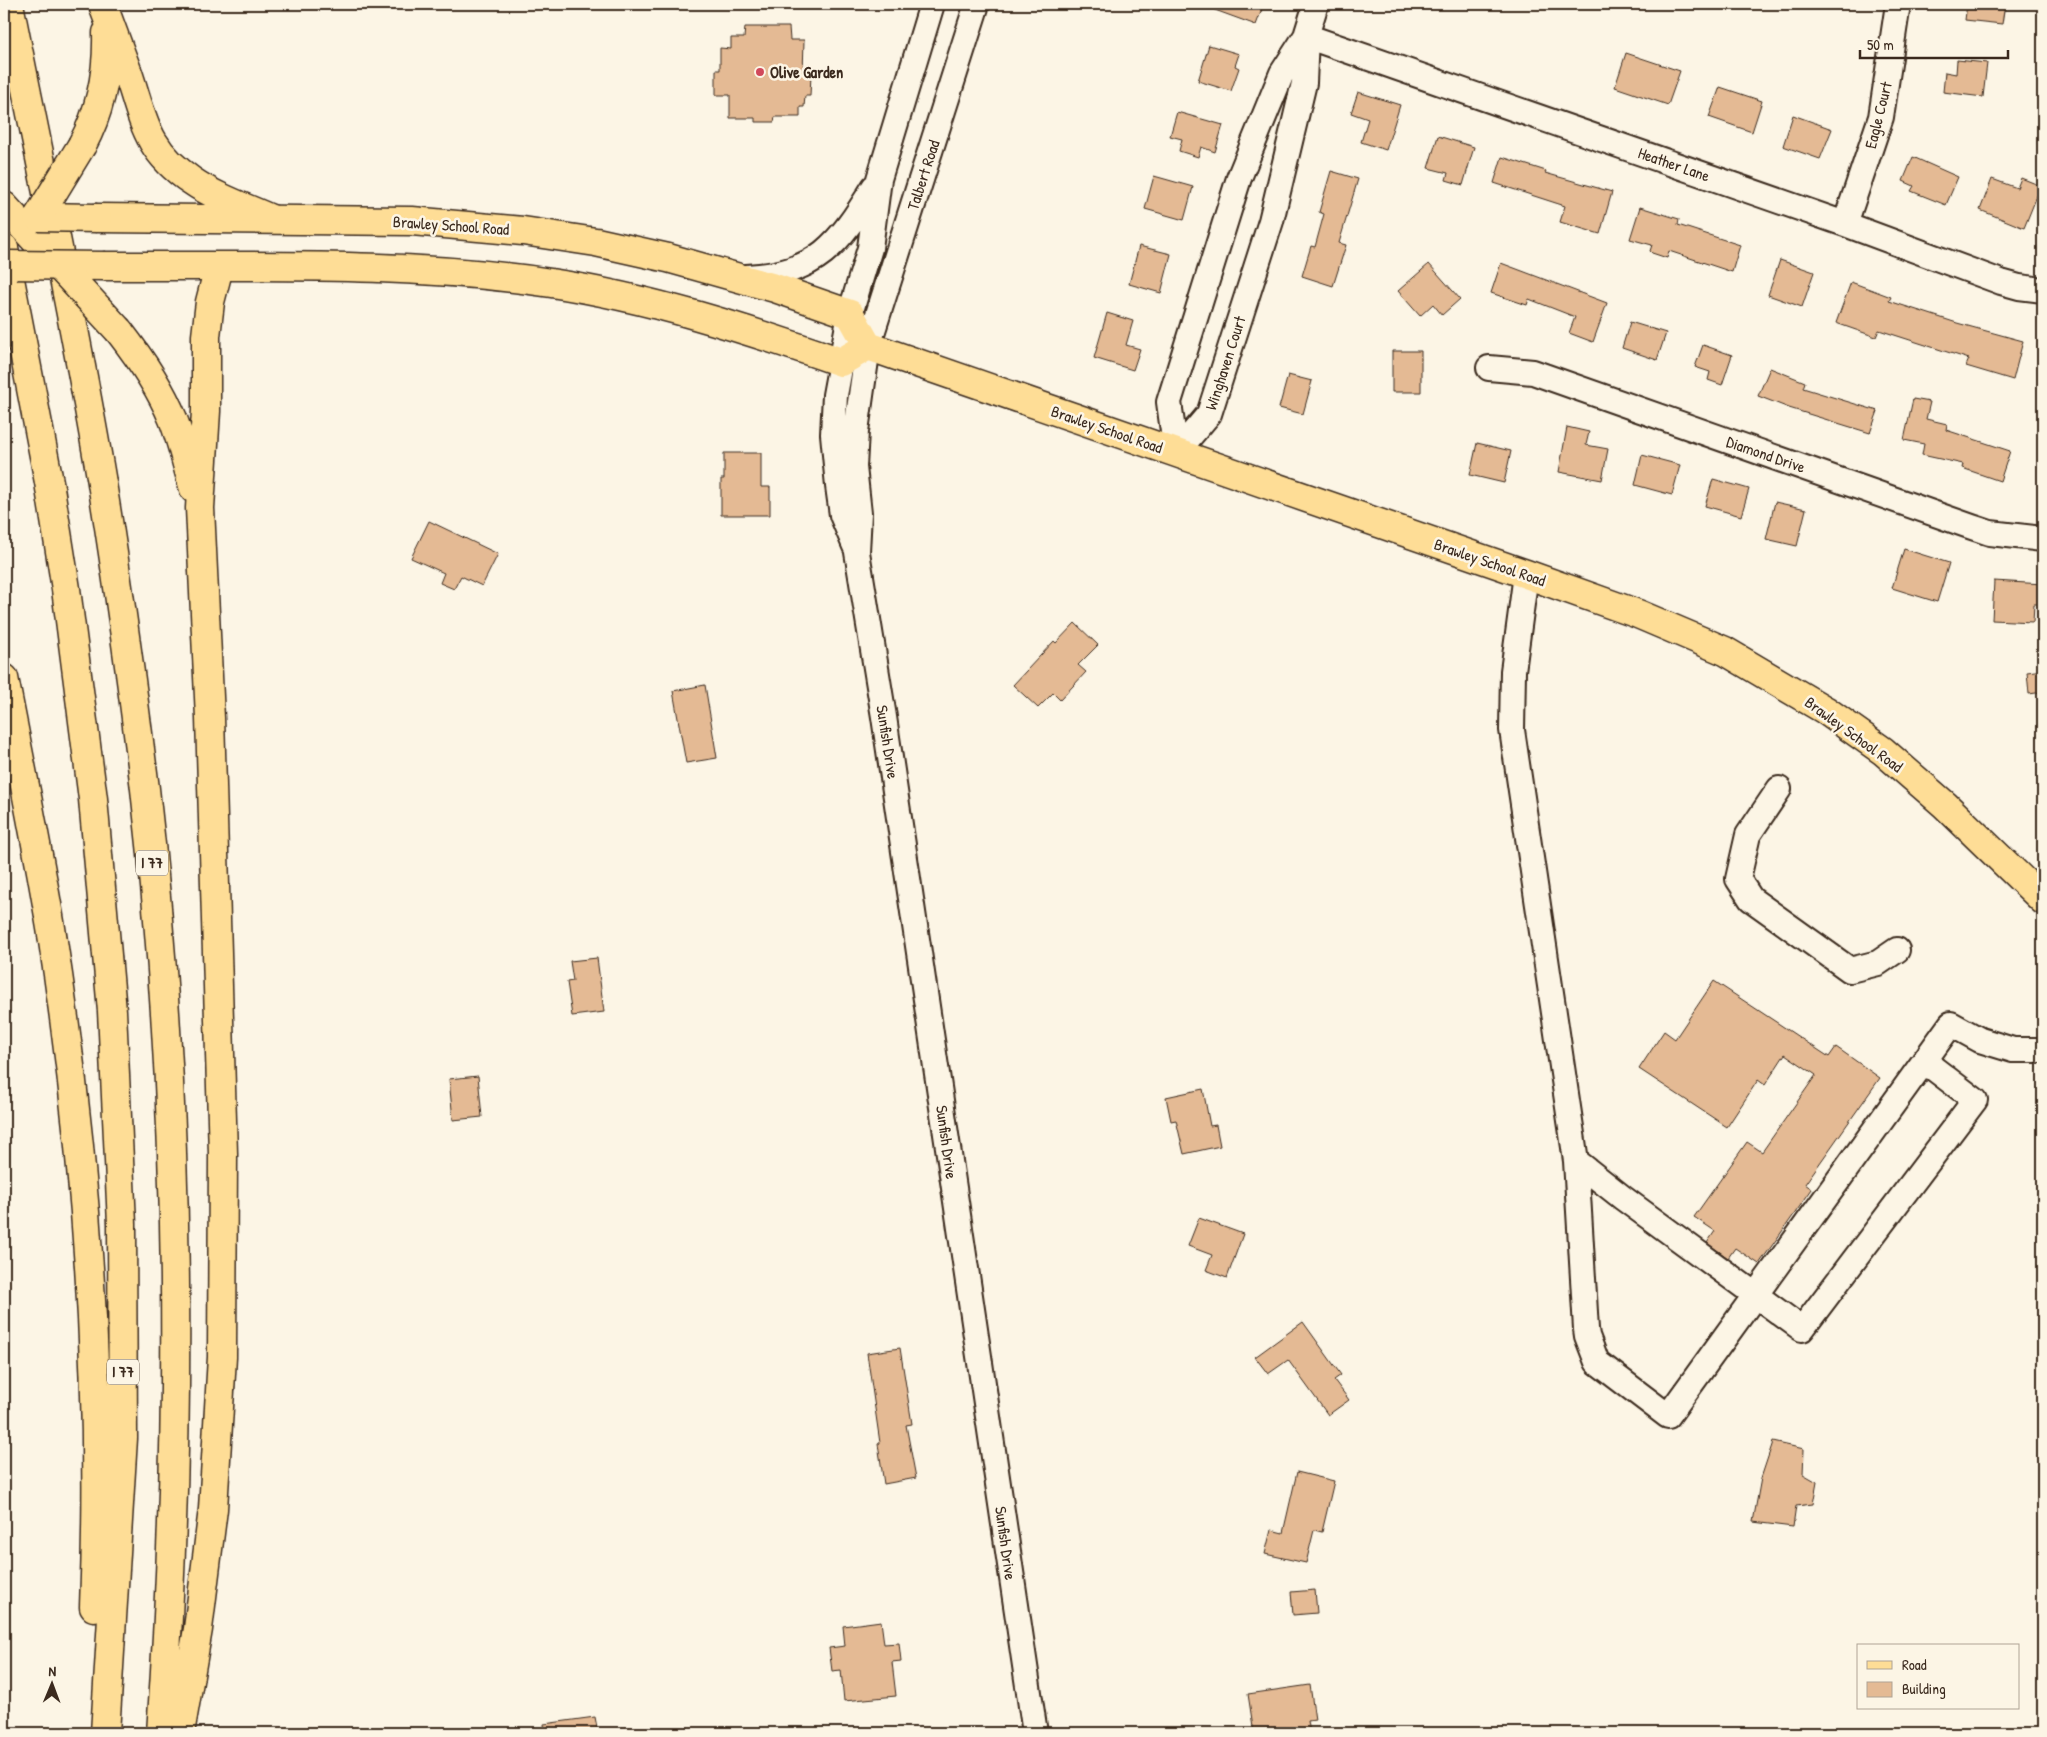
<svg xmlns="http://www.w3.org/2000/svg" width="2047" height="1737" viewBox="0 0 2047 1737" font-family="'Patrick Hand',sans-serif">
	<rect width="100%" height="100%" fill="#fcf5e5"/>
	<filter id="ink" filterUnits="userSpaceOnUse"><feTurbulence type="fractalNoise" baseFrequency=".02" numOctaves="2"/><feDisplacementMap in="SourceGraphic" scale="10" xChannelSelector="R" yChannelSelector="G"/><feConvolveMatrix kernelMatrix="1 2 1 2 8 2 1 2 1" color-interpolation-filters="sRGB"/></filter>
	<g filter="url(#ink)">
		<path fill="#e4ba94" stroke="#3b2a1e" d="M 1204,4 L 1264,4 L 1256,25 L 1204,6 Z
			M 1967,4 L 2005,4 L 2002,24 L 1965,20 Z
			M 745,27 L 789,27 L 790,40 L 804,40 L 803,74 L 811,74 L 810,96 L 805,96 L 804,107 L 800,107 L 800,117 L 775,117 L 774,122 L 755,122 L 755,118 L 730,118 L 730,95 L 716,95 L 716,70 L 720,70 L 720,48 L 731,49 L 731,38 L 744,38 Z
			M 1209,45 L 1239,54 L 1235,66 L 1239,68 L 1231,91 L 1198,81 Z
			M 1626,53 L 1680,71 L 1668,105 L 1615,87 Z
			M 1957,60 L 1987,63 L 1983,97 L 1943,92 L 1945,72 L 1956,74 Z
			M 1720,87 L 1762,101 L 1752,132 L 1709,117 Z
			M 1358,92 L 1400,105 L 1386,150 L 1361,142 L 1368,119 L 1351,113 Z
			M 1177,112 L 1223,125 L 1215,152 L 1201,147 L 1198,157 L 1179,151 L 1182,139 L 1170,136 Z
			M 1793,115 L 1832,129 L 1820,159 L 1783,146 Z
			M 1438,136 L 1474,147 L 1463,185 L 1446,180 L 1448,173 L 1428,168 Z
			M 1502,157 L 1546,171 L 1545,173 L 1612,192 L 1600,234 L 1560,222 L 1565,206 L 1494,183 Z
			M 1913,157 L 1958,177 L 1946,205 L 1911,191 L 1914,186 L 1903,181 Z
			M 1331,171 L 1358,179 L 1339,243 L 1346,245 L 1333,286 L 1302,276 L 1311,246 L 1315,247 L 1324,214 L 1319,212 Z
			M 1154,176 L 1193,187 L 1184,220 L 1145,209 Z
			M 2021,178 L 2041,186 L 2024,228 L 1980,210 L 1992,179 L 2017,188 Z
			M 1640,207 L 1679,219 L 1678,225 L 1740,245 L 1732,272 L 1669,251 L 1667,258 L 1652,253 L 1650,251 L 1652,245 L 1630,239 Z
			M 1139,246 L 1171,254 L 1161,293 L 1129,284 Z
			M 1780,260 L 1814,272 L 1802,307 L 1768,295 Z
			M 1501,263 L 1607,303 L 1593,342 L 1569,333 L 1575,317 L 1529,299 L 1527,305 L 1491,293 Z
			M 1429,264 L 1460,299 L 1442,315 L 1433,304 L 1420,316 L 1398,291 Z
			M 1851,282 L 1891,297 L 1889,301 L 1957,323 L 2023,341 L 2013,380 L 1966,366 L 1969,359 L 1879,330 L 1876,337 L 1836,323 Z
			M 1107,313 L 1133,321 L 1126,345 L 1140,349 L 1133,370 L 1094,358 Z
			M 1630,322 L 1666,333 L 1657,360 L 1622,348 Z
			M 1703,345 L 1732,355 L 1722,385 L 1708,380 L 1710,372 L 1695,367 Z
			M 1392,351 L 1421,351 L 1421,392 L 1392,392 Z
			M 1770,368 L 1805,382 L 1803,388 L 1878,411 L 1870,433 L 1789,408 L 1758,396 Z
			M 1288,375 L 1312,381 L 1303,414 L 1279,408 Z
			M 1913,399 L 1930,402 L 1926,419 L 1947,424 L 1946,430 L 2010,451 L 2000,481 L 1962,468 L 1963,464 L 1922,455 L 1924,444 L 1904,440 Z
			M 1567,427 L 1589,432 L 1586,445 L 1608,449 L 1602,480 L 1559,472 Z
			M 1477,443 L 1511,451 L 1504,483 L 1470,475 Z
			M 724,453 L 761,453 L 761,487 L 770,487 L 770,515 L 721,515 L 721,479 L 724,479 Z
			M 1642,455 L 1680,465 L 1672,495 L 1635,485 Z
			M 1713,479 L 1749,489 L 1741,516 L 1705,506 Z
			M 1775,502 L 1806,509 L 1797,546 L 1766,539 Z
			M 429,521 L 498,554 L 482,586 L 461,576 L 454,589 L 440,583 L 444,573 L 411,558 Z
			M 1904,549 L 1949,563 L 1937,602 L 1892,588 Z
			M 1994,581 L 2043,584 L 2042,604 L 2034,604 L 2033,622 L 1992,620 Z
			M 1075,623 L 1098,645 L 1078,665 L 1086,672 L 1060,700 L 1053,693 L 1038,708 L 1013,685 L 1054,641 L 1056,643 Z
			M 2043,670 L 2043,692 L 2029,694 L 2027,672 Z
			M 705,685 L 717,758 L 686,763 L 673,691 Z
			M 597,958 L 604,1012 L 572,1016 L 567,982 L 573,981 L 570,961 Z
			M 1714,981 L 1829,1057 L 1836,1047 L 1880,1078 L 1805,1184 L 1812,1189 L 1759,1264 L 1735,1248 L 1728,1258 L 1707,1243 L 1715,1231 L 1694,1217 L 1747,1142 L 1762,1152 L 1816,1075 L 1785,1054 L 1765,1085 L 1758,1080 L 1727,1127 L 1639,1069 L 1664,1031 L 1675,1039 Z
			M 478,1076 L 482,1117 L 453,1120 L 449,1079 Z
			M 1203,1089 L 1210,1126 L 1216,1125 L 1220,1146 L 1184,1154 L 1176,1120 L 1171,1121 L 1166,1097 Z
			M 1199,1218 L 1243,1234 L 1227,1278 L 1206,1270 L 1212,1255 L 1188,1246 Z
			M 1303,1322 L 1341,1375 L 1334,1380 L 1349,1400 L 1328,1415 L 1288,1360 L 1268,1374 L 1255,1357 Z
			M 900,1348 L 912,1424 L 906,1425 L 916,1478 L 884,1484 L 878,1444 L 880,1443 L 867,1353 Z
			M 1773,1442 L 1804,1449 L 1803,1474 L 1817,1482 L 1813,1504 L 1796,1506 L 1793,1527 L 1753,1522 L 1761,1478 Z
			M 1297,1472 L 1334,1481 L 1322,1532 L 1314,1530 L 1306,1563 L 1265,1554 L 1271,1530 L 1283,1533 Z
			M 1315,1590 L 1317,1613 L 1293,1615 L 1291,1592 Z
			M 881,1621 L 884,1644 L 899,1643 L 901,1661 L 892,1662 L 896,1696 L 844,1701 L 841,1670 L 832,1671 L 829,1648 L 845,1646 L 843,1626 Z
			M 1310,1685 L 1315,1720 L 1308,1721 L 1310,1733 L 1254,1733 L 1248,1694 Z
			M 595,1717 L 598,1733 L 545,1733 L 544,1724 Z"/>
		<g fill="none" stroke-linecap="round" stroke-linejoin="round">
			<defs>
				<path id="minor" d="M 977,4 L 868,346 L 856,431 L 854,467 L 859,513 L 857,552 L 884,717 L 1035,1733
					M 1306,36 L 1845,224 L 2001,282 L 2019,287 L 2043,290
					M 1845,224 L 1881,117 L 1898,4
					M 746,277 C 817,274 839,244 874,187
					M 1489,368 L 1533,372 L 1972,527 L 1990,533 L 2043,539
					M 1176,453 L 1169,402 L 1239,178 L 1282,73 L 1306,36 L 1316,4
					M 1176,453 L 1209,414 L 1271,221 L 1304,83 L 1306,36
					M 855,546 L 842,515 L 838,486 L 833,434 L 835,395 L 850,314 L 870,248 L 879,179 L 932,4
					M 1526,574 L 1513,671 L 1512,730 L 1576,1161 L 1586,1329 L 1587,1336 L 1597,1362 L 1668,1416 L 1951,1024 L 1980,1040 L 2013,1050 L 2043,1050
					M 1779,789 L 1748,835 L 1738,879 L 1751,899 L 1850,970 L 1878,963 L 1897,950
					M 1576,1161 L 1623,1198 L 1802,1329 L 1975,1100 L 1924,1061"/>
				<path id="major" d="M 14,217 L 59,266
					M 97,218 L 412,221 L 523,231 L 596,242 L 668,258 L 775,288 L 850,314 L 868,346 L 1526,574 L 1638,614 L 1725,651 L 1825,710 L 1883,751 L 1945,805 L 2043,900
					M 106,266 C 254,267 404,261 551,283 C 650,298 746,329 841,362 L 868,346"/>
				<path id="highway" d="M 9,4 C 40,161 74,318 101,477 C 118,580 132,684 145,789 C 181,1102 183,1419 161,1733
					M 104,8 C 112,30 120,51 128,73 C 144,121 146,150 192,181 C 215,197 244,207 271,219
					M 82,145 C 101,110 108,73 107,33
					M 4,206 L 14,217
					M 4,248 L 49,482 L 66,589 L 93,799 L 112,1011 L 122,1224 L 123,1438 L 105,1733
					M 119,331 C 140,358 160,387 173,419 C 182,442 187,466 194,489
					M 4,678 C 20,761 37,844 51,928 C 86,1152 103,1381 94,1607
					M 180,1733 L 198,1629 L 213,1509 L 222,1357 L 223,1154 L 210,718 L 200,508 L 206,411 L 206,336 L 210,302 L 219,267"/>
			</defs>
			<use href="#minor" stroke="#3b2a1e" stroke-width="28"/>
			<use href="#major" stroke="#3b2a1e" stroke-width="31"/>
			<use href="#highway" stroke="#3b2a1e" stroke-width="31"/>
			<use href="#minor" stroke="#fcf5e5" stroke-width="24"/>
			<use href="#major" stroke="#fedd96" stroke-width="28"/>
			<use href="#highway" stroke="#fedd96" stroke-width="28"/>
			<defs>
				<path id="major-bridge" d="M 38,217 L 97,218
					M 4,265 L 106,266"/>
				<path id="highway-bridge" d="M 38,217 L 82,145
					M 59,266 L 119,331
					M 4,273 L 9,265"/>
			</defs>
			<use href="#major-bridge" stroke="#3b2a1e" stroke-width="31" stroke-linecap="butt"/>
			<use href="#highway-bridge" stroke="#3b2a1e" stroke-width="31" stroke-linecap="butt"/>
			<use href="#major-bridge" stroke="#fedd96" stroke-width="28"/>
			<use href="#highway-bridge" stroke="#fedd96" stroke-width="28"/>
		</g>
	</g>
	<circle fill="#d1495b" stroke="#fcf5e5" stroke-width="2" cx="760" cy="72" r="5"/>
	<g text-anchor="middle" stroke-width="5" stroke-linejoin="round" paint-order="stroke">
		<g fill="#fcf5e5" stroke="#75675a" stroke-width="1">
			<rect x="136" y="850.5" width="32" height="25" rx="4"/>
			<rect x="107" y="1359.5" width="32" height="25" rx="4"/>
		</g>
		<g font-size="15" font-weight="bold" fill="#3b2a1e">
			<text x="152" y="868">I 77</text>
			<text x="123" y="1377">I 77</text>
		</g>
		<g font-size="16" font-weight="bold" fill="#3b2a1e" stroke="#fcf5e5" text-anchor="start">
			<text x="770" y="78">Olive Garden</text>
		</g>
		<g font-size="16" fill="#3b2a1e" stroke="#fcf5e5">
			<text transform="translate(1878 115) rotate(-76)" y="6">Eagle Court</text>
			<text transform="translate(1674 164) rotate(19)" y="6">Heather Lane</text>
			<text transform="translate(923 175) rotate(-72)" y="6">Talbert Road</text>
			<text transform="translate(451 225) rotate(4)" y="6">Brawley School Road</text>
			<text transform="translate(1225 363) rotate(-72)" y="6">Winghaven Court</text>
			<text transform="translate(1107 429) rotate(19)" y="6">Brawley School Road</text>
			<text transform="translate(1766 454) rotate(19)" y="6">Diamond Drive</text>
			<text transform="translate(1490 562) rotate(19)" y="6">Brawley School Road</text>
			<text transform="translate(1854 734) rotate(36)" y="6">Brawley School Road</text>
			<text transform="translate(888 742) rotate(81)" y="6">Sunfish Drive</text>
			<text transform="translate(947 1142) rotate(82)" y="6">Sunfish Drive</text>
			<text transform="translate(1006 1543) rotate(82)" y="6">Sunfish Drive</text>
		</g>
	</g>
	<rect width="2047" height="1737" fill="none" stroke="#fcf5e5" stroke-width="20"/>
	<rect x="10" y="10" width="2027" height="1717" fill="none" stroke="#3b2a1e" stroke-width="2" filter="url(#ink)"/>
	<rect x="1857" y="1644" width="162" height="65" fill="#fcf5e5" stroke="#afa495"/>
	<rect x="1867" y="1661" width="25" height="8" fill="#fedd96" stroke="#afa495"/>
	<text x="1902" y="1670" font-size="15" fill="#3b2a1e">Road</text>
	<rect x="1867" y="1682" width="25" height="15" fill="#e4ba94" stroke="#afa495"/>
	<text x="1902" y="1694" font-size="15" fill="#3b2a1e">Building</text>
	<g transform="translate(52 1684) rotate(1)" stroke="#fcf5e5" stroke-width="4" paint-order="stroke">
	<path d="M0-4L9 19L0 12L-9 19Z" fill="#3b2a1e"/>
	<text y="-8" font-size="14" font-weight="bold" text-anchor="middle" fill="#3b2a1e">N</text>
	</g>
	<path d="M1860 50v8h148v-8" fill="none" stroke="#3b2a1e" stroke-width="2.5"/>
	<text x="1867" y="50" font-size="15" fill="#3b2a1e" stroke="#fcf5e5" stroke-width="4" paint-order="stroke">50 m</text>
</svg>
